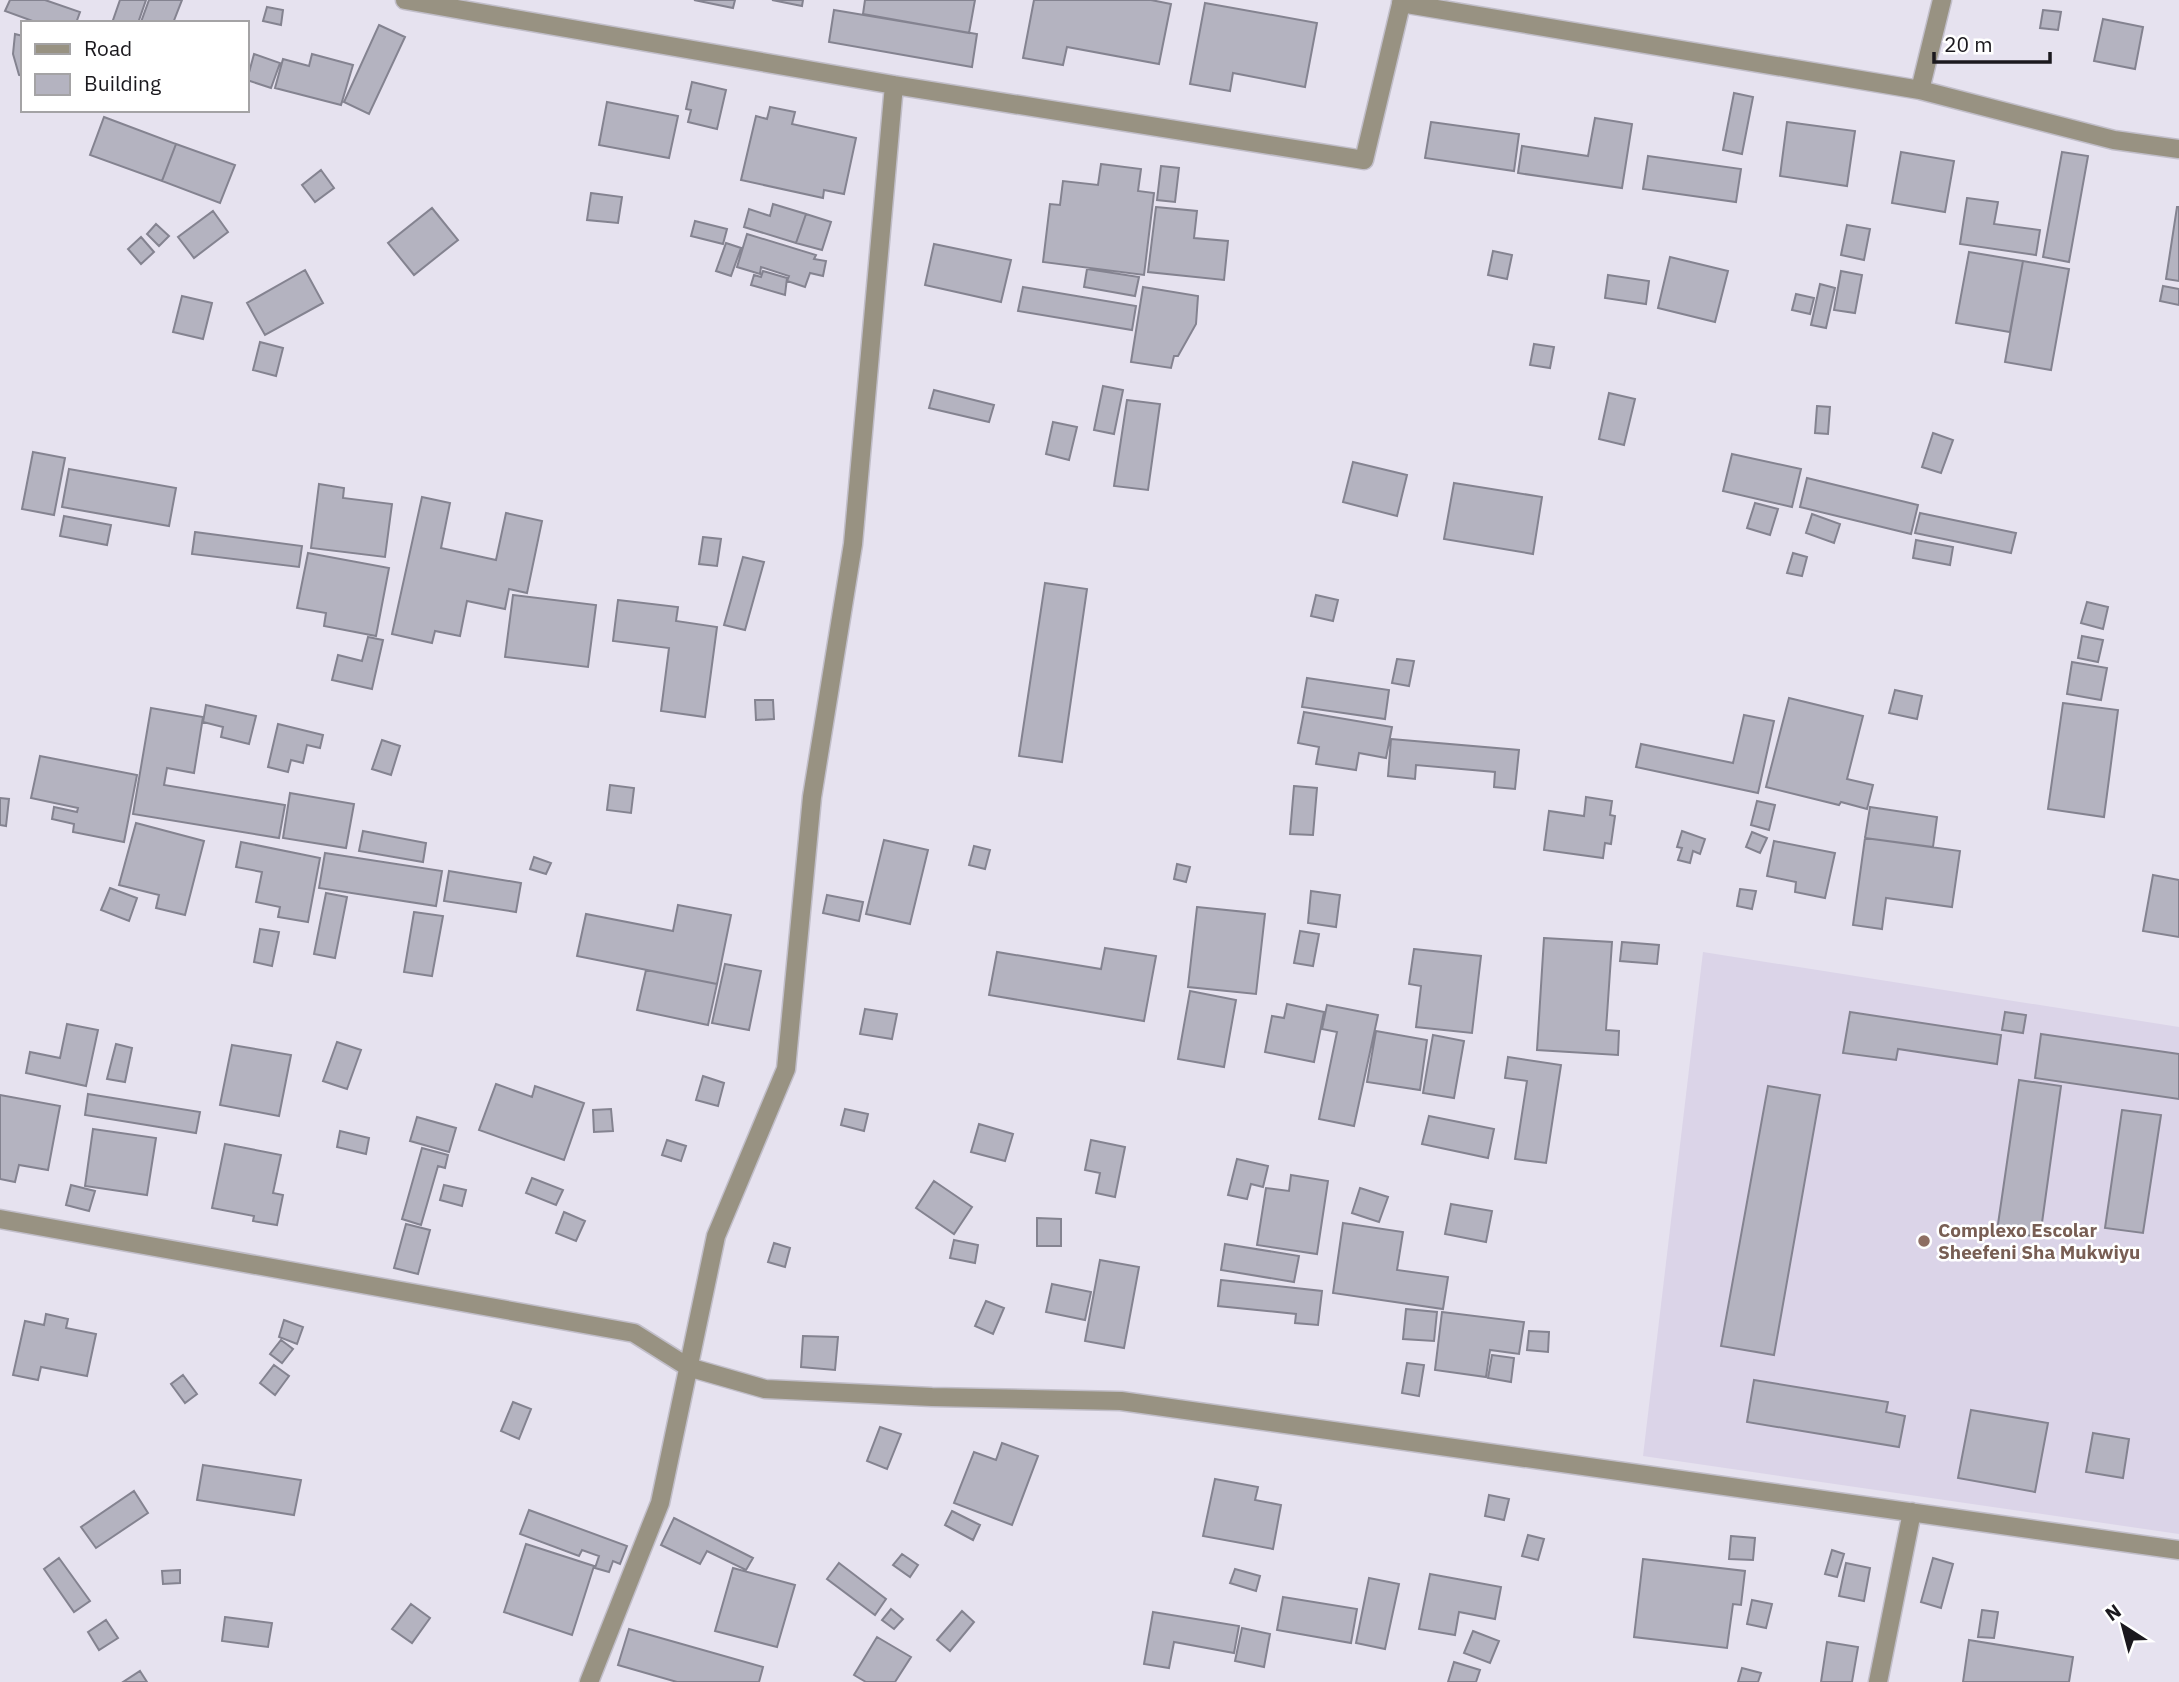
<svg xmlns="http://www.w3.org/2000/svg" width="2179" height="1682" viewBox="0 0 2179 1682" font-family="'IBM Plex Sans',sans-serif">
	<rect width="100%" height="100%" fill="#e6e2ef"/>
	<path fill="#dbd4e8" d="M 1703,952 L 2179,1027 L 2179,1534 L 1643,1456 Z"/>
	<path fill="#b4b3c0" stroke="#848390" stroke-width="2" d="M 10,0 L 45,0 L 80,12 L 76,23 L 38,23 L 5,11 Z
		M 120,0 L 146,0 L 138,23 L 112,23 Z
		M 149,0 L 182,0 L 173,23 L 141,22 Z
		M 694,0 L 735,0 L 733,8 Z
		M 772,0 L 803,0 L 802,6 Z
		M 865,0 L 975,0 L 969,33 L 863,14 Z
		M 1034,0 L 1151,0 L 1171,4 L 1159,64 L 1067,47 L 1063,65 L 1023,58 Z
		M 1205,3 L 1317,23 L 1305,87 L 1233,73 L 1230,91 L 1190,84 Z
		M 267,7 L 283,10 L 281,25 L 263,21 Z
		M 834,10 L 977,34 L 972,67 L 829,42 Z
		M 2043,10 L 2061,12 L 2058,30 L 2040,28 Z
		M 2103,19 L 2143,27 L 2135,69 L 2094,61 Z
		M 379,25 L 405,37 L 369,114 L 344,102 Z
		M 15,34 L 23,36 L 23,76 L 19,75 L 13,54 Z
		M 254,54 L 280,63 L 271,88 L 247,80 Z
		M 312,54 L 353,65 L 341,105 L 275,88 L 283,59 L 309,66 Z
		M 692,82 L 726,90 L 717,129 L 688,122 L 691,110 L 686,109 Z
		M 1734,93 L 1753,97 L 1742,154 L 1723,150 Z
		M 607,102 L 678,116 L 669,158 L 599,145 Z
		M 770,107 L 795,112 L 792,124 L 856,138 L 844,194 L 824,190 L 823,198 L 741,180 L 756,116 L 767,119 Z
		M 104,117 L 176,144 L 162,181 L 90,155 Z
		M 1595,118 L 1632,124 L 1622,188 L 1518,173 L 1522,146 L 1588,156 Z
		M 1431,122 L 1519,134 L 1514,171 L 1425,158 Z
		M 1787,122 L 1855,131 L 1847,186 L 1780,176 Z
		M 176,144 L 235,165 L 220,203 L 162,181 Z
		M 1901,152 L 1954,161 L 1945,212 L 1892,203 Z
		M 2062,152 L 2088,156 L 2069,262 L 2043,257 Z
		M 1648,156 L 1741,169 L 1736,202 L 1643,189 Z
		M 1101,164 L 1141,169 L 1138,191 L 1154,193 L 1144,275 L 1043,262 L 1050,204 L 1060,205 L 1063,181 L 1098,185 Z
		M 1161,166 L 1179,168 L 1175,202 L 1157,200 Z
		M 321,170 L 334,188 L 315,202 L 302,185 Z
		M 591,193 L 622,197 L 618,223 L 587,220 Z
		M 1967,198 L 1998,202 L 1994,224 L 2040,230 L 2036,255 L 1960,244 Z
		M 773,204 L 806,214 L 796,243 L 744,227 L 749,209 L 770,216 Z
		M 1156,207 L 1197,211 L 1194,238 L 1228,241 L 1224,280 L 1148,272 Z
		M 2177,207 L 2179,207 L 2179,281 L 2166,279 Z
		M 432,208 L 458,240 L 414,275 L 388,243 Z
		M 213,211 L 228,232 L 194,258 L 178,237 Z
		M 806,214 L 831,222 L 822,250 L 796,243 Z
		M 695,221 L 727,229 L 723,244 L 691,236 Z
		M 156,224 L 169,236 L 159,246 L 147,234 Z
		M 1847,225 L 1870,229 L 1864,260 L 1841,255 Z
		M 747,234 L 816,255 L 814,259 L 826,261 L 823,276 L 810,273 L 805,287 L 787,281 L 789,276 L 761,267 L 760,274 L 737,267 Z
		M 141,237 L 154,252 L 141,264 L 128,249 Z
		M 726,243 L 741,248 L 731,276 L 716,271 Z
		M 934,244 L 1011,260 L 1001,302 L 925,285 Z
		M 1493,251 L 1512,255 L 1507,279 L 1488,275 Z
		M 1969,252 L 2023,261 L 2010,332 L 1956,323 Z
		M 1670,257 L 1728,271 L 1715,322 L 1658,308 Z
		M 2023,261 L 2069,269 L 2051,370 L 2005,362 Z
		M 1087,269 L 1139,277 L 1135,296 L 1084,287 Z
		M 305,270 L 323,303 L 265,335 L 247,303 Z
		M 763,271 L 787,278 L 785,295 L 751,285 L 754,275 L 761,277 Z
		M 1841,271 L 1862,275 L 1855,313 L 1834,310 Z
		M 1608,275 L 1649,281 L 1646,304 L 1605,298 Z
		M 1820,284 L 1835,288 L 1826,328 L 1811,325 Z
		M 2163,286 L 2179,289 L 2179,305 L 2160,301 Z
		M 1023,287 L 1136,306 L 1132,330 L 1018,311 Z
		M 1143,287 L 1198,296 L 1196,324 L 1178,356 L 1174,356 L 1171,368 L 1131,362 Z
		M 1796,294 L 1814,298 L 1810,314 L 1792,310 Z
		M 182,296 L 212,303 L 203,339 L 173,332 Z
		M 260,342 L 283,348 L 276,376 L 253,370 Z
		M 1534,344 L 1554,347 L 1550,368 L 1530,365 Z
		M 1103,386 L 1123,390 L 1114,434 L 1094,430 Z
		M 934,390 L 994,405 L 989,422 L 929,408 Z
		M 1609,393 L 1635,399 L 1624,445 L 1599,439 Z
		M 1127,400 L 1160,404 L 1148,490 L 1114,486 Z
		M 1817,406 L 1830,407 L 1828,434 L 1815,433 Z
		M 1053,422 L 1077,427 L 1069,460 L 1046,454 Z
		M 1933,433 L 1953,440 L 1941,473 L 1922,467 Z
		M 33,452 L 65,458 L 54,515 L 22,509 Z
		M 1732,454 L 1801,469 L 1792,507 L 1723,491 Z
		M 1353,462 L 1407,475 L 1397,516 L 1343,502 Z
		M 69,469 L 176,488 L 169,526 L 62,507 Z
		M 1807,478 L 1918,505 L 1911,534 L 1800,507 Z
		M 1454,483 L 1542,497 L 1533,554 L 1444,539 Z
		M 319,484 L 344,488 L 343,498 L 392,504 L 385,557 L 311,548 Z
		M 422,497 L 450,503 L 441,548 L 496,560 L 506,513 L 542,521 L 527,593 L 509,589 L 505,609 L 467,601 L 460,636 L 435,631 L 432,643 L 392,634 Z
		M 1755,503 L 1778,509 L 1770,535 L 1747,528 Z
		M 1920,513 L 2016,533 L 2011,553 L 1915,533 Z
		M 1812,514 L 1840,524 L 1834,543 L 1806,533 Z
		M 64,516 L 111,525 L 107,545 L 60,536 Z
		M 195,532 L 302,546 L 299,567 L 192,554 Z
		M 703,537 L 721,539 L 717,566 L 699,564 Z
		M 1916,540 L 1953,547 L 1950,565 L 1913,558 Z
		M 308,553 L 389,568 L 376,636 L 324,626 L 326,613 L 297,608 Z
		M 1793,553 L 1807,557 L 1802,576 L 1787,573 Z
		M 743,557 L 764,562 L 745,630 L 724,625 Z
		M 1045,583 L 1087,589 L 1062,762 L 1019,756 Z
		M 513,595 L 596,605 L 588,667 L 505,657 Z
		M 1316,595 L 1338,600 L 1333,621 L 1311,616 Z
		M 618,600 L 678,607 L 676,621 L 717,627 L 705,717 L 661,711 L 669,648 L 613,641 Z
		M 2087,602 L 2108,607 L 2103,629 L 2081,623 Z
		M 2082,636 L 2103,640 L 2098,662 L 2078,658 Z
		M 368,637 L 383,640 L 372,689 L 332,680 L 338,655 L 362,661 Z
		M 1397,659 L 1414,661 L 1409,686 L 1392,683 Z
		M 2072,662 L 2107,668 L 2101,700 L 2067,694 Z
		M 1307,678 L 1389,690 L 1385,719 L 1302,707 Z
		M 1895,690 L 1922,696 L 1917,719 L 1889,713 Z
		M 1789,698 L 1863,716 L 1847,779 L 1873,785 L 1867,809 L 1841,802 L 1839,805 L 1766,787 Z
		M 755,700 L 773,700 L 774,719 L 756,720 Z
		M 2063,703 L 2118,710 L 2104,817 L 2048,809 Z
		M 206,705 L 256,716 L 249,744 L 221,737 L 223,727 L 203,722 Z
		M 151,708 L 203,717 L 194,773 L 167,768 L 164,785 L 285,805 L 279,838 L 133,814 Z
		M 1304,712 L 1392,727 L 1386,758 L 1359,753 L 1356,770 L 1316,764 L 1319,747 L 1298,743 Z
		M 1744,715 L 1774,721 L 1758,793 L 1636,767 L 1641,744 L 1733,763 Z
		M 278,724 L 323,735 L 320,748 L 307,745 L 303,763 L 291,760 L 288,772 L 268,767 Z
		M 1391,739 L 1519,750 L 1515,789 L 1494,787 L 1495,772 L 1416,765 L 1415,779 L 1388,776 Z
		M 382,740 L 400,746 L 391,775 L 372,769 Z
		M 40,756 L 137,775 L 124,842 L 73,832 L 74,824 L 52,819 L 54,807 L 77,812 L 78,808 L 31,798 Z
		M 610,785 L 634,788 L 631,813 L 607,810 Z
		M 1294,786 L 1317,788 L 1313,835 L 1290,834 Z
		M 290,793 L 354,804 L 346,848 L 283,838 Z
		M 1586,797 L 1612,801 L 1610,815 L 1615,816 L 1611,844 L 1605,843 L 1603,858 L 1544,850 L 1549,811 L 1584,816 Z
		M 0,798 L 9,799 L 6,826 L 0,825 Z
		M 1757,801 L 1775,805 L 1769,830 L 1751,825 Z
		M 1870,807 L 1937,817 L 1933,847 L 1865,838 Z
		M 136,823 L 204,841 L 185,915 L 156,908 L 159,895 L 119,885 Z
		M 363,831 L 426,843 L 423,862 L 359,851 Z
		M 1682,831 L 1705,839 L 1700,854 L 1693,851 L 1690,863 L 1678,860 L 1682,848 L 1677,847 Z
		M 1752,832 L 1767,838 L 1760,853 L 1746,847 Z
		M 1865,838 L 1960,851 L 1952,907 L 1886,898 L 1882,929 L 1853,925 Z
		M 884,840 L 928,850 L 910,924 L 866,914 Z
		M 1774,841 L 1835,853 L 1825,898 L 1795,892 L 1796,882 L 1767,876 Z
		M 241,842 L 320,858 L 308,922 L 278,917 L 280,907 L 256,902 L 262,872 L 236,867 Z
		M 974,846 L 990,850 L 985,869 L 969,865 Z
		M 325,853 L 442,871 L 436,906 L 319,888 Z
		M 534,857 L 551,863 L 546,874 L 530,869 Z
		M 1177,864 L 1190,867 L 1186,882 L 1174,879 Z
		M 449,871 L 521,883 L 516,912 L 444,901 Z
		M 2153,875 L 2179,880 L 2179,937 L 2143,931 Z
		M 110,888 L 137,898 L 129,921 L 101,910 Z
		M 1740,889 L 1756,891 L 1752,909 L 1737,906 Z
		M 1311,891 L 1340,895 L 1336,927 L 1308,923 Z
		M 326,893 L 347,897 L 335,958 L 314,954 Z
		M 827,895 L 863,902 L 859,921 L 823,913 Z
		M 678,905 L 731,915 L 717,984 L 577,956 L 586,914 L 673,931 Z
		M 1197,907 L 1265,914 L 1256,994 L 1188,987 Z
		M 414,912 L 443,916 L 432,976 L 404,972 Z
		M 260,929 L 279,932 L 272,966 L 254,962 Z
		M 1300,931 L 1319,934 L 1313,966 L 1294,963 Z
		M 1544,938 L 1612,942 L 1606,1030 L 1619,1031 L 1618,1055 L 1537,1050 Z
		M 1622,942 L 1659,945 L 1657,964 L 1620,961 Z
		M 1105,948 L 1156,956 L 1144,1021 L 989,995 L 997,952 L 1101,969 Z
		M 1414,949 L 1481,956 L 1472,1033 L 1416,1027 L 1421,986 L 1409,984 Z
		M 725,964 L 761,971 L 749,1030 L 712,1023 Z
		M 646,970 L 717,984 L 708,1025 L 637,1010 Z
		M 1190,991 L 1236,1000 L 1224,1067 L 1178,1059 Z
		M 1287,1004 L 1324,1012 L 1314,1062 L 1265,1052 L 1272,1016 L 1284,1018 Z
		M 1327,1005 L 1378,1015 L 1354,1126 L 1319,1119 L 1337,1032 L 1322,1029 Z
		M 865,1009 L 897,1014 L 892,1039 L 860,1034 Z
		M 1850,1012 L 2001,1035 L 1997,1064 L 1898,1049 L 1896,1060 L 1843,1053 Z
		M 2005,1012 L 2026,1015 L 2023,1033 L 2002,1030 Z
		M 67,1024 L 98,1030 L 86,1086 L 26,1073 L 30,1052 L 60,1058 Z
		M 1376,1031 L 1427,1040 L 1420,1090 L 1367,1082 Z
		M 2041,1034 L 2179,1054 L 2179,1099 L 2035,1078 Z
		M 1433,1035 L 1464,1041 L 1454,1098 L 1423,1093 Z
		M 337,1042 L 361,1050 L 347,1089 L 323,1081 Z
		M 116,1044 L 132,1048 L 125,1082 L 107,1079 Z
		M 232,1045 L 291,1055 L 279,1116 L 220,1105 Z
		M 1508,1057 L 1561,1065 L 1546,1163 L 1515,1159 L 1527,1081 L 1505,1078 Z
		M 703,1076 L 724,1083 L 718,1106 L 696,1100 Z
		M 2019,1080 L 2061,1086 L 2040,1237 L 1997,1231 Z
		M 496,1084 L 532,1097 L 535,1086 L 584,1103 L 564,1160 L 479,1130 Z
		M 1768,1086 L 1820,1095 L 1774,1355 L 1721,1346 Z
		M 88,1094 L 200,1112 L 196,1133 L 85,1115 Z
		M 0,1095 L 60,1106 L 48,1170 L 19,1165 L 15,1182 L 0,1179 Z
		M 611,1109 L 613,1131 L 594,1132 L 593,1110 Z
		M 845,1109 L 868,1114 L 864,1131 L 841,1125 Z
		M 2122,1110 L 2161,1115 L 2143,1233 L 2105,1228 Z
		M 1429,1116 L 1494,1129 L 1488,1158 L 1422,1144 Z
		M 417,1117 L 456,1128 L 449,1152 L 410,1141 Z
		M 979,1124 L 1013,1134 L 1005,1161 L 971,1152 Z
		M 93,1129 L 156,1138 L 147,1195 L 85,1186 Z
		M 340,1131 L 369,1138 L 366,1154 L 337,1147 Z
		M 667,1140 L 686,1146 L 681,1161 L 662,1155 Z
		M 1091,1140 L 1125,1147 L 1115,1197 L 1096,1193 L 1100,1173 L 1085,1170 Z
		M 225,1144 L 281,1155 L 273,1193 L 283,1195 L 277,1225 L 253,1221 L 254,1216 L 212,1208 Z
		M 422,1148 L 448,1155 L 445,1168 L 438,1166 L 421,1225 L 402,1219 Z
		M 1237,1159 L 1268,1166 L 1263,1187 L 1251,1184 L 1247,1199 L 1228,1195 Z
		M 1291,1175 L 1328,1181 L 1317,1254 L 1257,1245 L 1266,1188 L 1289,1191 Z
		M 532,1178 L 563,1190 L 556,1205 L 526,1193 Z
		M 934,1181 L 972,1207 L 954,1234 L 916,1208 Z
		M 71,1185 L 95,1191 L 89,1211 L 66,1205 Z
		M 444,1185 L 466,1190 L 462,1206 L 440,1200 Z
		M 1360,1188 L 1388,1197 L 1379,1222 L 1352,1213 Z
		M 1451,1204 L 1492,1211 L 1486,1242 L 1445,1234 Z
		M 564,1212 L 585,1221 L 576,1241 L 556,1233 Z
		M 1037,1218 L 1061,1219 L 1061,1246 L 1037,1246 Z
		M 1343,1223 L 1403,1232 L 1397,1270 L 1448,1277 L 1443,1309 L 1333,1293 Z
		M 406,1224 L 430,1230 L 418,1274 L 394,1268 Z
		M 954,1240 L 978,1245 L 975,1263 L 950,1258 Z
		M 774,1243 L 790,1248 L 785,1267 L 768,1262 Z
		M 1225,1244 L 1299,1256 L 1294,1282 L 1221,1270 Z
		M 1100,1260 L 1139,1267 L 1124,1348 L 1085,1341 Z
		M 1221,1280 L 1322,1291 L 1318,1325 L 1295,1323 L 1296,1314 L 1218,1306 Z
		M 1052,1284 L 1091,1292 L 1085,1320 L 1046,1312 Z
		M 986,1301 L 1004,1308 L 993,1334 L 975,1326 Z
		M 1406,1309 L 1437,1312 L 1434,1341 L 1403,1339 Z
		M 1442,1312 L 1524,1322 L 1519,1354 L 1490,1350 L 1486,1377 L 1435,1370 Z
		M 46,1314 L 68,1319 L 66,1328 L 96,1334 L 87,1376 L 41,1367 L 38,1380 L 13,1375 L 25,1321 L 44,1325 Z
		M 284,1320 L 303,1327 L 297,1344 L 279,1337 Z
		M 1529,1331 L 1549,1332 L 1548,1352 L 1527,1350 Z
		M 803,1336 L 838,1337 L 835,1370 L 801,1367 Z
		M 281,1340 L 293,1349 L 282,1363 L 270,1354 Z
		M 1492,1355 L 1514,1358 L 1511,1382 L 1488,1378 Z
		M 1407,1363 L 1424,1365 L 1419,1396 L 1402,1393 Z
		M 274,1365 L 289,1376 L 275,1395 L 260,1383 Z
		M 183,1375 L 197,1394 L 185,1403 L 171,1384 Z
		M 1754,1380 L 1888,1402 L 1886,1412 L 1905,1416 L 1899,1447 L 1747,1422 Z
		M 513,1402 L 531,1409 L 519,1439 L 501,1431 Z
		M 1971,1410 L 2048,1423 L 2035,1492 L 1958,1478 Z
		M 880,1427 L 901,1434 L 887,1469 L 867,1461 Z
		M 2093,1433 L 2129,1439 L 2123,1478 L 2086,1472 Z
		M 1002,1443 L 1038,1456 L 1012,1525 L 954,1503 L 974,1452 L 996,1460 Z
		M 203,1465 L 301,1480 L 294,1515 L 197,1500 Z
		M 1215,1479 L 1258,1487 L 1255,1500 L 1281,1505 L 1273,1549 L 1203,1536 Z
		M 134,1491 L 148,1513 L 96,1548 L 81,1527 Z
		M 1489,1495 L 1509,1499 L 1504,1520 L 1485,1516 Z
		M 529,1510 L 627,1546 L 620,1564 L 613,1561 L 609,1572 L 595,1568 L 599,1556 L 582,1550 L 579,1556 L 520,1534 Z
		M 952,1511 L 980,1525 L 973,1540 L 945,1525 Z
		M 674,1518 L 753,1558 L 746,1570 L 707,1551 L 700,1564 L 661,1545 Z
		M 1528,1535 L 1544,1539 L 1538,1560 L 1522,1556 Z
		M 1731,1536 L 1755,1538 L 1753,1560 L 1729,1559 Z
		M 526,1544 L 594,1566 L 572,1635 L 504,1612 Z
		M 1832,1550 L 1844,1554 L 1837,1577 L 1825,1574 Z
		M 902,1554 L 918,1565 L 910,1577 L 893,1565 Z
		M 59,1558 L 90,1601 L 74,1612 L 44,1569 Z
		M 1933,1558 L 1953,1564 L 1941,1608 L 1921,1602 Z
		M 1643,1559 L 1745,1571 L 1741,1605 L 1733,1604 L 1727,1648 L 1634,1637 Z
		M 839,1563 L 886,1599 L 875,1615 L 827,1579 Z
		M 1846,1563 L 1870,1568 L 1864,1601 L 1839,1596 Z
		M 733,1568 L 795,1585 L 777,1647 L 715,1631 Z
		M 1235,1569 L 1260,1576 L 1256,1591 L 1230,1583 Z
		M 180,1570 L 180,1583 L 163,1584 L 162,1571 Z
		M 1430,1574 L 1501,1587 L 1495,1619 L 1459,1612 L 1455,1635 L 1419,1629 Z
		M 1369,1578 L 1399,1584 L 1385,1649 L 1356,1643 Z
		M 1283,1597 L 1357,1609 L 1351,1643 L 1277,1630 Z
		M 1752,1600 L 1772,1604 L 1766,1628 L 1747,1624 Z
		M 411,1604 L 430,1618 L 412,1643 L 392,1629 Z
		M 891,1609 L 903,1619 L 894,1629 L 882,1620 Z
		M 1982,1610 L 1998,1612 L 1994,1638 L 1978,1637 Z
		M 962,1611 L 974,1622 L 950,1651 L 937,1640 Z
		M 1153,1612 L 1239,1626 L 1234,1653 L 1174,1642 L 1169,1668 L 1144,1664 Z
		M 225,1617 L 272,1623 L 268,1647 L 222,1641 Z
		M 106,1620 L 118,1638 L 99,1650 L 88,1632 Z
		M 1242,1628 L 1270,1634 L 1264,1667 L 1235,1661 Z
		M 629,1629 L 763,1667 L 759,1682 L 677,1682 L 618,1665 Z
		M 1473,1631 L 1499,1641 L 1490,1663 L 1464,1653 Z
		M 877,1637 L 911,1657 L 895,1682 L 866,1682 L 854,1675 Z
		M 1969,1640 L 2073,1657 L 2069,1682 L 1963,1682 Z
		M 1827,1642 L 1858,1647 L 1852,1682 L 1821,1682 Z
		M 1454,1662 L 1480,1670 L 1476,1682 L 1448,1682 Z
		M 1742,1668 L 1761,1673 L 1758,1682 L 1738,1682 Z
		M 140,1671 L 147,1682 L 123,1682 Z"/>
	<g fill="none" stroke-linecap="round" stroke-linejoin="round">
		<defs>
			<path id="minor" d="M 405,0 L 894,85 L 1364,160 L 1402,0
				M 1401,3 L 1920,90 L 2114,140 L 2179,149
				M 1920,90 L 1942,0
				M 0,1219 L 634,1333 L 688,1367 L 765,1389 L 932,1397 L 1121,1401 L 2179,1550
				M 589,1682 L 660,1503 L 716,1236 L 786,1069 L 812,797 L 853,544 L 894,85
				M 1878,1682 L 1912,1512"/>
		</defs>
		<use href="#minor" stroke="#c1bec9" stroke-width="21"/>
		<use href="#minor" stroke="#989282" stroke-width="18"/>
	</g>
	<circle fill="#8d6e63" stroke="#fff" stroke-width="2.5" cx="1924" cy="1241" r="7"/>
	<g text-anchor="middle" stroke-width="5" stroke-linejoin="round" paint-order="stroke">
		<g font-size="19" font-weight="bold" fill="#785e54" stroke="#fff" text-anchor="start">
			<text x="1938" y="1237">Complexo Escolar<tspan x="1938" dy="22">Sheefeni Sha Mukwiyu</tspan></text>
		</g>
	</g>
	<rect x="21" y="21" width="228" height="91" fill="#ffffff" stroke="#a4a3a5" stroke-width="2"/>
	<rect x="35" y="44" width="35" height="10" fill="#989282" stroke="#a4a3a5" stroke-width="2"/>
	<text x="84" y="56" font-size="21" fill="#1b191e">Road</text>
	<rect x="35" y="74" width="35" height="21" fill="#b4b3c0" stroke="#a4a3a5" stroke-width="2"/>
	<text x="84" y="91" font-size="21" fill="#1b191e">Building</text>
	<g transform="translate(2123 1626) rotate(324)" stroke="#ffffff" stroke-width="5" paint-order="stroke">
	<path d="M0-5L12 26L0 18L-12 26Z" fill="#1b191e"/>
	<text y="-10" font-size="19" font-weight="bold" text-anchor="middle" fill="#1b191e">N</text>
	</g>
	<path d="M1934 52v10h116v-10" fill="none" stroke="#1b191e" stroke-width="3.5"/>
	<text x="1944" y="52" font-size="21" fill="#1b191e" stroke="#ffffff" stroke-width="5" paint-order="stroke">20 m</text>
</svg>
